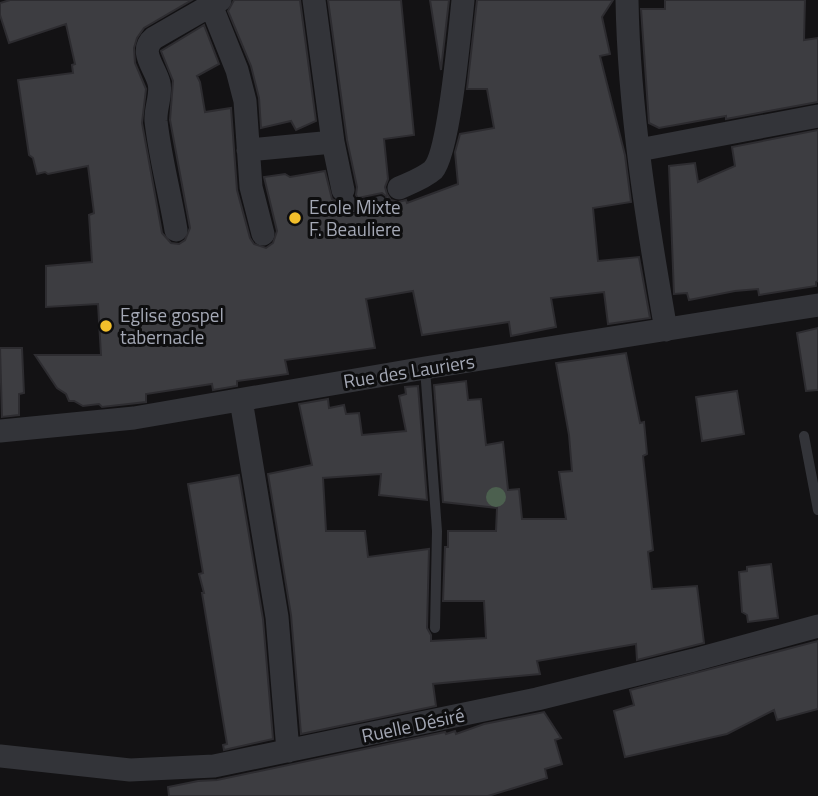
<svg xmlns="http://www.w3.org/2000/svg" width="818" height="796" viewBox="0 0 818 796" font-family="'Titillium Web',sans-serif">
	<rect width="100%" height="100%" fill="#131214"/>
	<path fill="#3d3d41" stroke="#2d2c30" stroke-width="2" d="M 10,0 L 192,0 L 144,28 L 137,38 L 134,48 L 135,63 L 146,89 L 142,123 L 162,233 L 171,243 L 179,244 L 185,240 L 190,228 L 170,120 L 173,81 L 161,51 L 204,25 L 219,64 L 197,76 L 200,82 L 205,112 L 231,108 L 237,190 L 250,238 L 254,244 L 266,248 L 273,243 L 277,231 L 264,177 L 285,174 L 290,177 L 325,171 L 332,199 L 342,204 L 352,214 L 382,209 L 388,203 L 386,196 L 382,193 L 358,198 L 356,195 L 357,187 L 347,140 L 328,0 L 401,0 L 414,135 L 384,139 L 388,179 L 385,187 L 387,194 L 391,200 L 398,202 L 406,200 L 407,203 L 458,184 L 455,152 L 460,134 L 494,128 L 487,89 L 467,89 L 477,0 L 613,0 L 602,17 L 610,54 L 600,56 L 625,155 L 631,202 L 593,208 L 598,261 L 639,257 L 650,318 L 608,324 L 604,292 L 551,298 L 556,327 L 511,336 L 509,322 L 422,335 L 413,291 L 366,299 L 375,348 L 285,360 L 288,374 L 237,381 L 237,386 L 213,390 L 212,384 L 146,394 L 146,402 L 102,407 L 99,404 L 83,406 L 74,401 L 69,401 L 66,394 L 57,388 L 35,355 L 101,355 L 98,304 L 46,307 L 46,266 L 92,262 L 89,215 L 94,213 L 88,166 L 48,174 L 45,172 L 37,174 L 33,158 L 29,155 L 18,80 L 73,73 L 72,65 L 75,64 L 66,24 L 9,43 L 0,15 L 0,3 Z
		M 234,0 L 300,0 L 316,121 L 296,130 L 291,121 L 261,128 L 259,98 L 251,66 L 228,11 Z
		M 430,0 L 449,0 L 441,70 Z
		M 665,0 L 805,0 L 804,40 L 818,38 L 818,102 L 726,119 L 726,116 L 659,128 L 649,123 L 641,9 L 665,9 Z
		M 818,130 L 818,281 L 816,282 L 816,286 L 759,295 L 758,289 L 735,291 L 689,300 L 687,293 L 674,294 L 669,166 L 695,163 L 698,182 L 735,166 L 732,147 Z
		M 818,328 L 818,390 L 806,391 L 797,333 Z
		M 0,348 L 22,348 L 24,393 L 19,394 L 19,415 L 2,417 Z
		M 626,353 L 640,423 L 644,422 L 647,454 L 643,456 L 653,550 L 648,552 L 652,589 L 697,586 L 704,643 L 637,660 L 636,644 L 537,661 L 540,674 L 433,684 L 436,706 L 301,734 L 291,615 L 268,474 L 312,465 L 299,404 L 328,399 L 329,408 L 344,405 L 346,414 L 359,413 L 362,435 L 406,431 L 399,396 L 406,394 L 405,387 L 418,386 L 427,500 L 379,495 L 381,474 L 323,478 L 326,531 L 365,531 L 368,557 L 429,549 L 427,628 L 431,635 L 431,641 L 486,638 L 484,601 L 443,601 L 445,547 L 448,547 L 448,531 L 496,531 L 497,508 L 443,502 L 434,385 L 466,381 L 468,400 L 481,399 L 486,445 L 503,442 L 508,490 L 519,489 L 522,519 L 566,519 L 559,472 L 572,471 L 569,435 L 556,363 Z
		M 737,391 L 744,434 L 702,441 L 696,397 Z
		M 239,475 L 263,619 L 273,739 L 224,750 L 223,745 L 227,744 L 202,593 L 204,593 L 199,574 L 203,573 L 188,484 Z
		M 771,564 L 778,618 L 748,622 L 747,615 L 742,612 L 739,572 L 747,571 L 747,567 Z
		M 818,641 L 818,709 L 777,720 L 774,710 L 727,734 L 625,757 L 614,711 L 634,705 L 630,690 Z
		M 544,712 L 561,738 L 555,740 L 562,764 L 545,769 L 547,778 L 488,796 L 169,796 L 168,787 L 198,781 L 217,780 L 445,732 L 446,734 L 455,731 L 456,734 L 484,724 Z"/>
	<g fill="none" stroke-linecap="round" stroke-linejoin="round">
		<path stroke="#333439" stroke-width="10" d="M 343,190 L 354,207 L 380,201
			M 425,368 L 437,531 L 435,628
			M 804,436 L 818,510"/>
		<path stroke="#333439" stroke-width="23" d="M 314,0 L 333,142 L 343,190
			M 627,0 C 629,111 647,221 666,330
			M 211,5 L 237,70 L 245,101 L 251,187 L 263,234
			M 248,150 L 333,142
			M 639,150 L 818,116
			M 399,188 C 410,183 424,178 433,170 C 449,153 460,29 463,0
			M 176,230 C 170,194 160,157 156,121 C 155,108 162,95 159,83 C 155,67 138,51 154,38 L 220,0
			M 241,400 L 277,617 L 288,751
			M 0,431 L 134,418 L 425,368 L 818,305
			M 0,756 L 130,770 L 214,766 L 537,699 L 694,660 L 818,626"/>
	</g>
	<circle fill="#4c604f" cx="496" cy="497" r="10"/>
	<g fill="#f3bf2b" stroke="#0e0e0f" stroke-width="2.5">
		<circle cx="295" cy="218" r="7"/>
		<circle cx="106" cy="326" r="7"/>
	</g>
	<g text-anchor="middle" stroke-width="6" stroke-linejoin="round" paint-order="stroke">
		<g font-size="19" fill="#a4a8b5" stroke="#0e0e0f" text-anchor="start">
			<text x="309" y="214">Ecole Mixte<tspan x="309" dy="22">F. Beauliere</tspan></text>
			<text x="120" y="322">Eglise gospel<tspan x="120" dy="22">tabernacle</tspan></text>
		</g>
		<g font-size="19" fill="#a4a8b5" stroke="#0e0e0f">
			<text transform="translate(409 371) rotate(-9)" y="7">Rue des Lauriers</text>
			<text transform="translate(413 725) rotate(-12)" y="7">Ruelle Désiré</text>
		</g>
	</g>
</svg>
